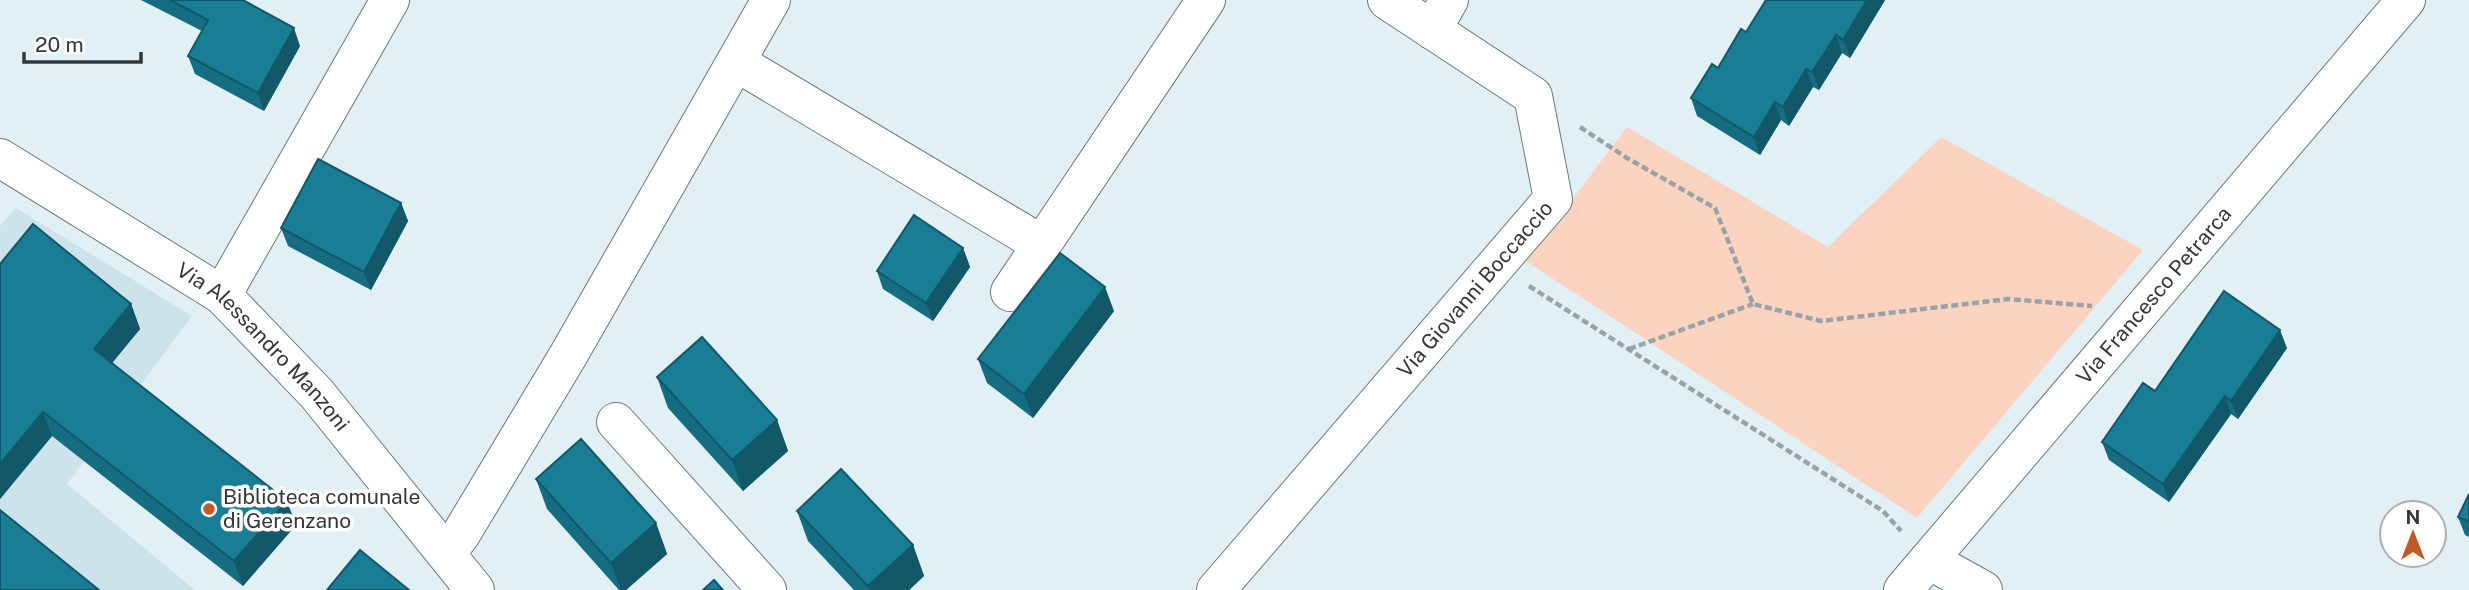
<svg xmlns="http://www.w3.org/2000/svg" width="2469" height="590" viewBox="0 0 2469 590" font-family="'Public Sans',sans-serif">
	<rect width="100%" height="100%" fill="#e1f0f5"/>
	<path fill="#cde3eb" d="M 16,208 L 192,316 L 67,484 L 195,590 L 0,590 L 0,226 Z"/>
	<path fill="#fcd2c0" d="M 1627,127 L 1828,247 L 1941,137 L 2143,250 L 1917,518 L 1526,261 Z"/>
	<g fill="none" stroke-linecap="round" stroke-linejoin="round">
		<defs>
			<g id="minor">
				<path d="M 1432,30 L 1449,0"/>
				<path d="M 736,62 L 1041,244"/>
				<path id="s1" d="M 0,158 L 222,295 L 317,394 L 475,590"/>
				<path d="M 1010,292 L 1206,0"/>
				<path d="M 222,295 L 390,0"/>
				<path d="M 616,422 L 767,590"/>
				<path d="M 447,552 L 461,534 L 569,354 L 771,0"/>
				<path d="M 1929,560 L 1983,590"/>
				<path id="s2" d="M 1216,590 L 1553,199 L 1533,96 L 1387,0"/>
				<path id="s3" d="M 1903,590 L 2406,0"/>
			</g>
		</defs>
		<use href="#minor" stroke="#6c797d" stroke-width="40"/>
		<path stroke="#98a3a7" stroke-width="4.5" stroke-dasharray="7 3.5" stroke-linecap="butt" d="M 1580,127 L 1627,158 L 1715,208 L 1753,304 L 1821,321 L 2008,299 L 2092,306
			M 1529,286 L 1883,511 L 1901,531
			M 1629,349 L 1753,304"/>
		<use href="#minor" stroke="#fff" stroke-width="38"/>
	</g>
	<path fill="#166c81" d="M 141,0 L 243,0 L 300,46 L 264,111 L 195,74 L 188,56 L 202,31 Z
		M 1885,0 L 1850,58 L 1842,53 L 1819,90 L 1813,87 L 1789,126 L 1781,120 L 1760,155 L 1697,116 L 1691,98 L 1718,68 L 1746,32 Z
		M 401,203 L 408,221 L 371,290 L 288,246 L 281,228 Z
		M 963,248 L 970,267 L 933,321 L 883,289 L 877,271 Z
		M 0,264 L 131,304 L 140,329 L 112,363 L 296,525 L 243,586 L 52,436 L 0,499 Z
		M 1114,311 L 1033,418 L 987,383 L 978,359 Z
		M 2287,348 L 2238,419 L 2231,414 L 2169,502 L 2109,460 L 2102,442 L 2155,391 Z
		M 657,377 L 777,420 L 788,451 L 743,491 L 668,408 Z
		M 536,479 L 656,523 L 667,554 L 626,590 L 619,590 L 547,509 Z
		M 2469,494 L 2469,537 L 2465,535 L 2458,517 Z
		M 797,511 L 913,545 L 924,576 L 909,590 L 854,590 L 808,541 Z"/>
	<path fill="#125869" d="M 1867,0 L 1885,0 L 1850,58 L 1843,40 Z
		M 294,28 L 300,46 L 264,111 L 258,93 Z
		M 1836,35 L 1842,53 L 1819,90 L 1812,72 Z
		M 1806,69 L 1813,87 L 1789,126 L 1783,107 Z
		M 1775,102 L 1781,120 L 1760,155 L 1754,137 Z
		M 401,203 L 408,221 L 371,290 L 364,272 Z
		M 963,248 L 970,267 L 933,321 L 926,303 Z
		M 1105,287 L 1114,311 L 1033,418 L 1024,394 Z
		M 131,304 L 140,329 L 103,374 L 94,349 Z
		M 2280,330 L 2287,348 L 2238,419 L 2231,401 Z
		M 2225,396 L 2231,414 L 2169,502 L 2163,484 Z
		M 43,412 L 52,436 L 0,499 L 0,464 Z
		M 777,420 L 788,451 L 743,491 L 732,460 Z
		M 287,501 L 296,525 L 243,586 L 234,561 Z
		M 656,523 L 667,554 L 626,590 L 621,590 L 611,563 Z
		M 913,545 L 924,576 L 909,590 L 870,590 L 868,586 Z"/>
	<path fill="#197d96" stroke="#125869" stroke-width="2" d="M 170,0 L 243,0 L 294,28 L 258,93 L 188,56 L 208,20 Z
		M 1766,0 L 1867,0 L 1843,40 L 1836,35 L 1812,72 L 1806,69 L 1783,107 L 1775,102 L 1754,137 L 1691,98 L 1712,64 L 1718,68 L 1741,29 L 1746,32 Z
		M 318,159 L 401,203 L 364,272 L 281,228 Z
		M 914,215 L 963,248 L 926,303 L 877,271 Z
		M 33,224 L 131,304 L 94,349 L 287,501 L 234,561 L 43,412 L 0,464 L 0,264 Z
		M 1060,253 L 1105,287 L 1024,394 L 978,359 Z
		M 2224,291 L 2280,330 L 2231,401 L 2225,396 L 2163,484 L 2102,442 L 2143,383 L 2155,391 Z
		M 702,337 L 777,420 L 732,460 L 657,377 Z
		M 581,439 L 656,523 L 611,563 L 536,479 Z
		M 841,469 L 913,545 L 868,586 L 797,511 Z
		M 2469,494 L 2469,522 L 2458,517 Z
		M 0,510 L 99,590 L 0,590 Z
		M 360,550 L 409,590 L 327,590 Z
		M 714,580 L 723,590 L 703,590 Z"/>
	<circle fill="#bf5a27" stroke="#fff" stroke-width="2.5" cx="209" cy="509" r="7"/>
	<g text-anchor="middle" stroke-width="7" stroke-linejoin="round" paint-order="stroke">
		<g font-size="21" fill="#323739" stroke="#fff">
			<text dy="7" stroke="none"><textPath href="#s2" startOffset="397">Via Giovanni Boccaccio</textPath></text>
			<text dy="7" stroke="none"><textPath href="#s3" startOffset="387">Via Francesco Petrarca</textPath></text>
			<text dy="7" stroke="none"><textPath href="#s1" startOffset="326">Via Alessandro Manzoni</textPath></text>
		</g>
		<g font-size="21" fill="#323739" stroke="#fff" text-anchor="start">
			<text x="223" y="504">Biblioteca comunale<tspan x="223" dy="24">di Gerenzano</tspan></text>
		</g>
	</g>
	<g transform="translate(2413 534)"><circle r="33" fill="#ffffff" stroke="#adafb0" stroke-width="2"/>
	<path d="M0-5L12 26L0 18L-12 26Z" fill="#bf5a27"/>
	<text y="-10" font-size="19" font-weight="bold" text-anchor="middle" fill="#323739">N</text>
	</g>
	<path d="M24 52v10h117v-10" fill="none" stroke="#323739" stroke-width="3.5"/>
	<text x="35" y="52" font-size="21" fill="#323739" stroke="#ffffff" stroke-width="5" paint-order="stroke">20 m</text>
</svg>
